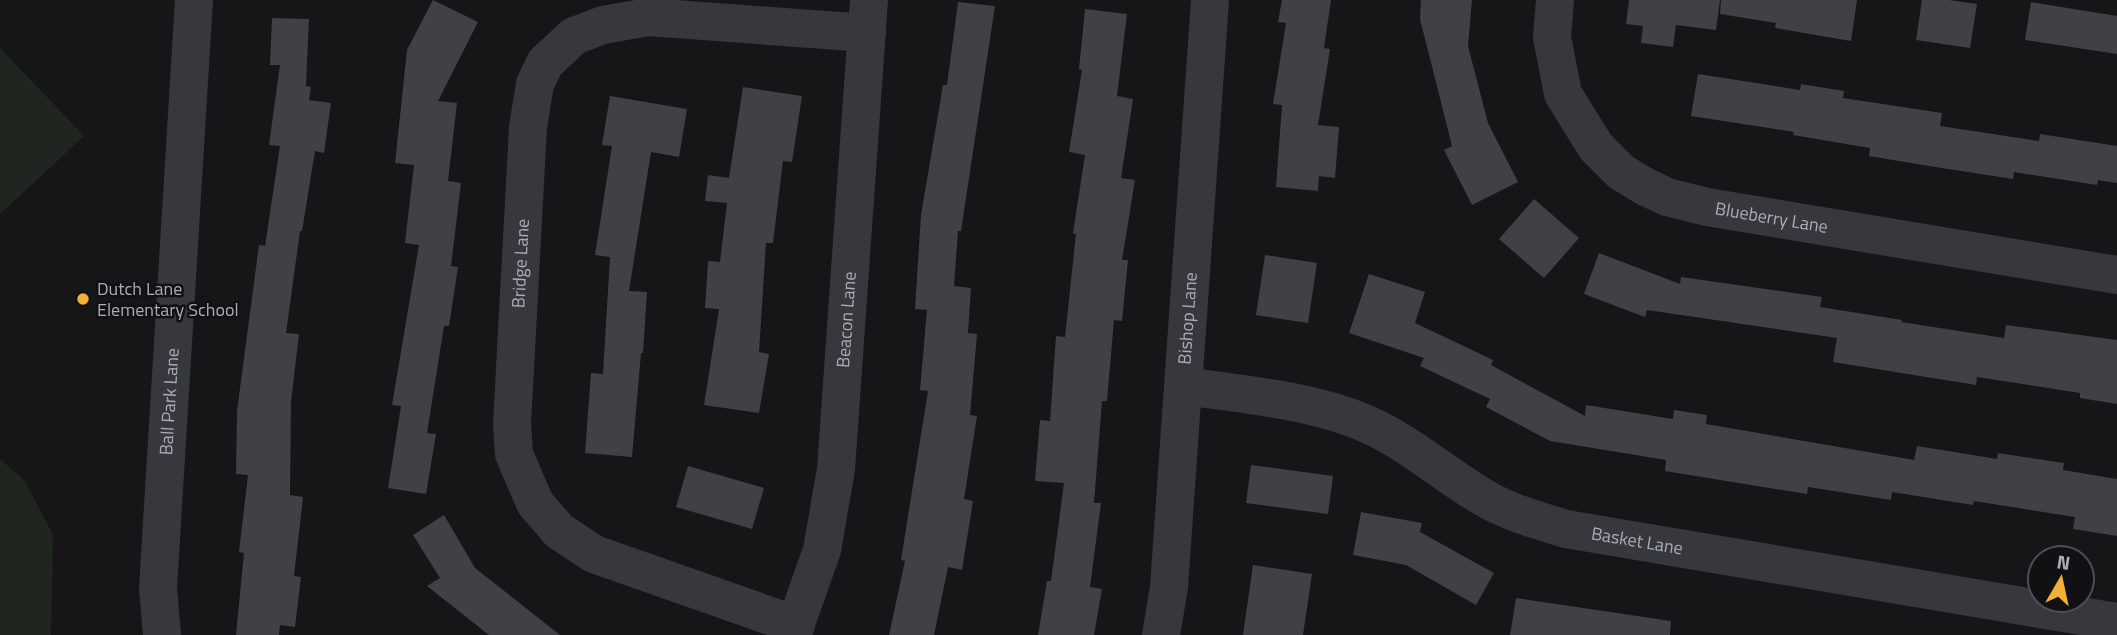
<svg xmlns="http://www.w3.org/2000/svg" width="2117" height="635" viewBox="0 0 2117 635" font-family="'Titillium Web',sans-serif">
	<rect width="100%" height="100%" fill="#161618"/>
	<path fill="#1e261f" d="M 0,48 L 84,136 L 0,214 Z
		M 0,459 L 25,481 L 53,535 L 51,635 L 0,635 Z"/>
	<path fill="#404145" d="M 433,0 L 478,22 L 438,101 L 457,103 L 448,181 L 461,183 L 451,266 L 458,267 L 449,326 L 444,326 L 427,433 L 436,434 L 426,494 L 388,488 L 401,406 L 392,405 L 419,245 L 405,243 L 414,165 L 395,163 L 407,50 Z
		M 1282,0 L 1331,0 L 1324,48 L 1330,49 L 1318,125 L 1339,127 L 1335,178 L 1319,176 L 1318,191 L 1276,187 L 1282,105 L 1273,104 L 1286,23 L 1278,22 Z
		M 1421,0 L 1472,0 L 1468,46 L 1488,123 L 1518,182 L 1472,205 L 1444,150 L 1452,146 L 1420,19 Z
		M 1629,0 L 1720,0 L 1716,30 L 1676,25 L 1673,47 L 1641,43 L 1643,26 L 1626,24 Z
		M 1721,0 L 1857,0 L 1851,41 L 1775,28 L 1776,23 L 1720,14 Z
		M 1922,0 L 1949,0 L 1977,4 L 1970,48 L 1916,40 Z
		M 958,2 L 995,6 L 961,231 L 958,231 L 954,286 L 971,288 L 968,333 L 977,334 L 970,415 L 977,416 L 964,499 L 973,501 L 962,570 L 948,567 L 934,635 L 889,635 L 905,561 L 901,560 L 928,391 L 920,390 L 927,310 L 915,309 L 921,215 L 943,85 L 947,85 Z
		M 2031,2 L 2117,16 L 2117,54 L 2025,40 Z
		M 1085,9 L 1127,14 L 1117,96 L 1133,99 L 1121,178 L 1135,180 L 1122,260 L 1128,260 L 1122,321 L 1114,320 L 1107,401 L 1102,401 L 1094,503 L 1101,503 L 1090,587 L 1102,589 L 1094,635 L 1038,635 L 1047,581 L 1051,581 L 1064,483 L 1035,481 L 1040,420 L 1050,421 L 1056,336 L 1065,337 L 1076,234 L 1073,233 L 1085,155 L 1069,152 L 1082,70 L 1079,69 Z
		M 272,18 L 309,19 L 306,86 L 311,87 L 309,100 L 331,103 L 324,153 L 315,151 L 302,231 L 300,231 L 286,333 L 299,334 L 291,402 L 290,495 L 303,497 L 294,576 L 301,577 L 295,627 L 280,625 L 279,635 L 236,635 L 244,553 L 239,552 L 248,475 L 236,474 L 237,411 L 259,245 L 265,246 L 280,146 L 269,145 L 280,65 L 270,65 Z
		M 1698,74 L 1800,90 L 1801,84 L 1844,91 L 1843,98 L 1942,113 L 1940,126 L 2039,141 L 2040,134 L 2117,146 L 2117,183 L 2098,180 L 2097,185 L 2014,172 L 2013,179 L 1929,166 L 1869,156 L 1870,148 L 1793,135 L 1794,132 L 1691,116 Z
		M 743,87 L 802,96 L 792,162 L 783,161 L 773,243 L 766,243 L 759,352 L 769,354 L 759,413 L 704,405 L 719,309 L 705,308 L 708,261 L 720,262 L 727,203 L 705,201 L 708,175 L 729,178 Z
		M 610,96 L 687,109 L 679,157 L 651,152 L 629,291 L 647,292 L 643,353 L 641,353 L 632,457 L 585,453 L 591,373 L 603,374 L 610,257 L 595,255 L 612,146 L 602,145 Z
		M 1534,199 L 1579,238 L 1544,278 L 1499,239 Z
		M 1599,253 L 1680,284 L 1681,277 L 1822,297 L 1820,307 L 1902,320 L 1901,322 L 2004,338 L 2006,325 L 2117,340 L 2117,404 L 2080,398 L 2080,393 L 1977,377 L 1976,385 L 1833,362 L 1837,338 L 1647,310 L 1645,317 L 1584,294 Z
		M 1265,255 L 1317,263 L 1308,323 L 1256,315 Z
		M 1369,274 L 1425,292 L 1415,323 L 1493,360 L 1491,365 L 1585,416 L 1586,405 L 1673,419 L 1674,410 L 1707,415 L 1706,424 L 1914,460 L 1917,446 L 1997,459 L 1998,453 L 2064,463 L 2063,470 L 2117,479 L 2117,536 L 2073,529 L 2075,517 L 1974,501 L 1973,505 L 1892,492 L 1891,500 L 1808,487 L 1807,494 L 1665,471 L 1666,460 L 1550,441 L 1486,407 L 1490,399 L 1420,366 L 1424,358 L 1349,333 Z
		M 1251,465 L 1333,476 L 1328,514 L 1246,503 Z
		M 688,466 L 764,488 L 752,529 L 676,507 Z
		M 1361,512 L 1422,523 L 1420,532 L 1494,573 L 1476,605 L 1406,565 L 1353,555 Z
		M 444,515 L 475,568 L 560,635 L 489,635 L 427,586 L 440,578 L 413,535 Z
		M 1253,565 L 1312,574 L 1303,635 L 1243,635 Z
		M 1516,598 L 1671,621 L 1670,635 L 1510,635 Z"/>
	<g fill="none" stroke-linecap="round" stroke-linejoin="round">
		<g stroke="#37383d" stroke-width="38">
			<path id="s1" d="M 1555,0 L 1552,37 L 1563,94 L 1596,147 L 1621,172 L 1644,186 L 1667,197 L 1707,207 L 2117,275"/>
			<path id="s2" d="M 1184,386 C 1241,394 1309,400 1362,422 C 1406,440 1441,472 1481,496 C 1507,512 1537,520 1566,529 L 2117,622"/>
			<path id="s3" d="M 796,625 L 594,554 L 559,531 L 535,503 L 514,454 L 512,424 L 528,127 L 535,84 L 545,63 L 574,36 L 603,25 L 648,17 L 867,33"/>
			<path id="s4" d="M 162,635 L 158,588 L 194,0"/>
			<path id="s5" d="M 792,635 L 822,550 L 836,469 L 869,0"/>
			<path id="s6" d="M 1161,635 L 1169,587 L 1210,0"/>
		</g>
	</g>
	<circle fill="#f2b134" stroke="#111113" stroke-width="2.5" cx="83" cy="299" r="7"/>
	<g text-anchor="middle" stroke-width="5" stroke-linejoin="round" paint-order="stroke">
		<g font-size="18" fill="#a8adb8" stroke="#111113">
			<text dy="6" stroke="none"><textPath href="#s1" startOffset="352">Blueberry Lane</textPath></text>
			<text dy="6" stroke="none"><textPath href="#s3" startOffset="537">Bridge Lane</textPath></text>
			<text dy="6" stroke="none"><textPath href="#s6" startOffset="318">Bishop Lane</textPath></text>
			<text dy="6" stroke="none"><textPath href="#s5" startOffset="322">Beacon Lane</textPath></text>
			<text dy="6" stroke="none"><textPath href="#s4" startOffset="234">Ball Park Lane</textPath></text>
			<text dy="6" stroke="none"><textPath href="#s2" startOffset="486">Basket Lane</textPath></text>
		</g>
		<g font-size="18" fill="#a8adb8" stroke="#111113" text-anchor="start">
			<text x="97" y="295">Dutch Lane<tspan x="97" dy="21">Elementary School</tspan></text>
		</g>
	</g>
	<g transform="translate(2061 579) rotate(9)"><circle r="33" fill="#111113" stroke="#4d4f55" stroke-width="2"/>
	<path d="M0-5L12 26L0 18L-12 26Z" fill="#f2b134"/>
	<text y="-10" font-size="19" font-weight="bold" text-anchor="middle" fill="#a8adb8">N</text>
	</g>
</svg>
